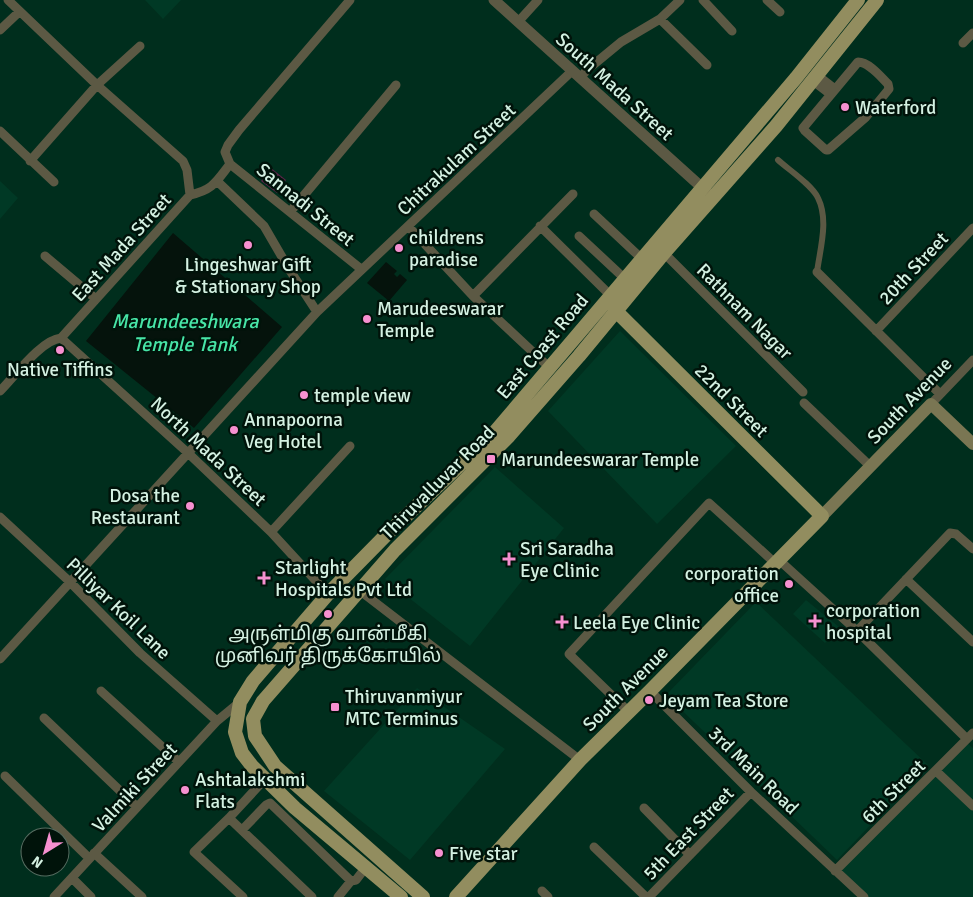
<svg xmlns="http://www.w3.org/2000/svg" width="973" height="897" viewBox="0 0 973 897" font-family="Signika,'Noto Sans Tamil',sans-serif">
	<rect width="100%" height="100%" fill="#002e1d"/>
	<path fill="#003925" d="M 145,0 L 181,0 L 163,19 Z
		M 0,181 L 18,198 L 0,219 Z
		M 620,331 L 736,446 L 657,524 L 548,411 Z
		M 495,467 L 564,528 L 470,646 L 385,579 Z
		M 806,600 L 839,627 L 825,643 L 793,614 Z
		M 756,602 L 928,765 L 837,860 L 666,695 Z
		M 417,688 L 505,749 L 410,860 L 324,791 Z
		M 966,742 L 973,748 L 973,897 L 868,897 L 839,871 Z"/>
	<path fill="#5a2448" d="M 271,168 L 286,180 L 277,193 L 261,181 Z"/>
	<path fill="#05130c" d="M 173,233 L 282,327 L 194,428 L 86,341 Z
		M 386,262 L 397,271 L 394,274 L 397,277 L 400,274 L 407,280 L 389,301 L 367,283 Z"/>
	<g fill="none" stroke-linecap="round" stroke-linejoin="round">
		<path stroke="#5c5944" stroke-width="6" d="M 778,160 C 789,170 812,185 818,198 C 829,220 820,249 817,272"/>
		<path stroke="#5c5944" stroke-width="9" d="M 8,0 L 97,85 L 183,161 L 187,170 L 190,195
			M 703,0 L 732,31
			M 767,0 L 780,12
			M 660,19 L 707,65
			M 518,22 L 538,0
			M 0,30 L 19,12
			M 963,43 L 973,33
			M 858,62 C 869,62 881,77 888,84 L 889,89 L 866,117 L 828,150 L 826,150 L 805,131 L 803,128 Z
			M 817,75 L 835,89
			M 580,78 L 587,70 L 621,42 L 660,19 L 680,0
			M 813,81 L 830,94
			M 0,131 L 54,182
			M 30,161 L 97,85 L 140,46
			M 230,164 L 361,269
			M 217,181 L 264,226 L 289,269 L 317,312
			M 290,212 L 396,85
			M 594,214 L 641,258
			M 408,226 L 473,296 L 550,368
			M 540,226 L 610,295
			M 579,236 L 624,278
			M 664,253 L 803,392
			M 45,256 L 96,299
			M 817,272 L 940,394
			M 473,296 L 573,194
			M 876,331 L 973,228
			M 61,338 L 190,195 C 213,190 216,182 230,164 L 225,152 L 228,145 L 239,130 L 350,0
			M 61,338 L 188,453 L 271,532 L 328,594
			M 0,391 C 15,376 41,340 61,338
			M 804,403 L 870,466
			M 931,404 L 973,360
			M 0,517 L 70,582 L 140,653 L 217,721
			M 271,532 L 350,446
			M 779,560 L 857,631 L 967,739
			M 906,579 L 973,642
			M 359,590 L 580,760
			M 857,631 L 950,533 L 956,534 L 973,549
			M 0,659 L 317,312 L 572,71
			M 101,691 L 179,762
			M 650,691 L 751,792 L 864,897
			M 629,712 L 569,654 L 709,503 L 775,563
			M 44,718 L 137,807
			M 936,771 L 973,806
			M 5,776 L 89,858
			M 644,808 L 690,855
			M 229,818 L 312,897
			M 242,830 L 266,805 L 270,803 L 351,881 L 356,880 L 366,867
			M 594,847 L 646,897
			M 94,853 L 142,897
			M 835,871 L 973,733
			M 72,878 L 91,897
			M 542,891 L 548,897
			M 54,897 L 217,721 L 240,702
			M 243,897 L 194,852 L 229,818 L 265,779
			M 338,897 L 351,881
			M 649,897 L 751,792"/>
		<path stroke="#5c5944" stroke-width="11" d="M 494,0 L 708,193"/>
		<path stroke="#7a7653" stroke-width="12" d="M 822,516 L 931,404 L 973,444"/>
		<path stroke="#928d5f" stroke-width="14" d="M 401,897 L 295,808 L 252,766 L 242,753 L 235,732 L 240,702 L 253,681 L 328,594 L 387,534 L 494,433 L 796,78 L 858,0
			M 423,897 L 275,766 L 255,736 L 253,719 L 263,701 L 395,550 L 509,436 L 579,356 L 664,253 L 776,126 L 877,0
			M 456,897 L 580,760 L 650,691 L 822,516 L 615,310"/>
	</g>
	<g fill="#f690d0" stroke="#00130a" stroke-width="2">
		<circle cx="845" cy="107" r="5"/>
		<circle cx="248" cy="245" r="5"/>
		<circle cx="399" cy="248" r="5"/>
		<circle cx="367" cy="319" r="5"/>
		<circle cx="60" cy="350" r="5"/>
		<circle cx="304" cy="395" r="5"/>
		<circle cx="234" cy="430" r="5"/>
		<rect x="486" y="454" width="10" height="10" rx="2.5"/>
		<circle cx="190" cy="506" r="5"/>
		<path d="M506.5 551.5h5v5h5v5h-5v5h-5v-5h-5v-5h5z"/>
		<path d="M261.5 570.5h5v5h5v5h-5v5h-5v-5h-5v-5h5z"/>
		<circle cx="789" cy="584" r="5"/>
		<circle cx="328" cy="614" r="5"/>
		<path d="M812.5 613.5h5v5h5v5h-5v5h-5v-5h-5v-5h5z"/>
		<path d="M559.5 614.5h5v5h5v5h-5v5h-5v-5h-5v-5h5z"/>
		<circle cx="649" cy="700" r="5"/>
		<rect x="330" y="702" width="10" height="10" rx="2.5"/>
		<circle cx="185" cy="790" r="5"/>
		<circle cx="439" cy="853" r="5"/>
	</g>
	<g text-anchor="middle" stroke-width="5" stroke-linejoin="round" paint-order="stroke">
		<g font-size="19" fill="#d4f1e2" stroke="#00130a">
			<text transform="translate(615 86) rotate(42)" y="7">South Mada Street</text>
			<text transform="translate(456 159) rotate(-43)" y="7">Chitrakulam Street</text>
			<text transform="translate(306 204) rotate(39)" y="7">Sannadi Street</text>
			<text transform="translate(121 247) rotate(-48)" y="7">East Mada Street</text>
			<text transform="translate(913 268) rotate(-47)" y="7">20th Street</text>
			<text transform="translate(745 311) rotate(45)" y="7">Rathnam Nagar</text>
			<text transform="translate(542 346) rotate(-50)" y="7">East Coast Road</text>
			<text transform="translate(732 400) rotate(45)" y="7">22nd Street</text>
			<text transform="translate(909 400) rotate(-46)" y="7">South Avenue</text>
			<text transform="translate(209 451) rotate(43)" y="7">North Mada Street</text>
			<text transform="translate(437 482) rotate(-45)" y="7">Thiruvalluvar Road</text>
			<text transform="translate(119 608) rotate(44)" y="7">Pilliyar Koil Lane</text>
			<text transform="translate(625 688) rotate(-45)" y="7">South Avenue</text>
			<text transform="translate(754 770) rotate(44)" y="7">3rd Main Road</text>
			<text transform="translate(134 787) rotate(-47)" y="7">Valmiki Street</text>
			<text transform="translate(893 791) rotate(-45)" y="7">6th Street</text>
			<text transform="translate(688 833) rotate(-46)" y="7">5th East Street</text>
		</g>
		<g font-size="19" fill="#d4f1e2" stroke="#00130a" text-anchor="start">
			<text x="855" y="114">Waterford</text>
			<text x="409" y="244">childrens<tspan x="409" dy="22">paradise</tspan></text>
			<text x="248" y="271" text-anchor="middle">Lingeshwar Gift<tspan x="248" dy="22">&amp; Stationary Shop</tspan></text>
			<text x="377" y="315">Marudeeswarar<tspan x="377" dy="22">Temple</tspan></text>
			<text x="60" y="376" text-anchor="middle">Native Tiffins</text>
			<text x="314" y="402">temple view</text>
			<text x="244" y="426">Annapoorna<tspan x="244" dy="22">Veg Hotel</tspan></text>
			<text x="501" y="466">Marundeeswarar Temple</text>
			<text x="180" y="502" text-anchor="end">Dosa the<tspan x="180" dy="22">Restaurant</tspan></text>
			<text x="520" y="555">Sri Saradha<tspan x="520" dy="22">Eye Clinic</tspan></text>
			<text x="275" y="574">Starlight<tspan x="275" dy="22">Hospitals Pvt Ltd</tspan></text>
			<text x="779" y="580" text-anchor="end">corporation<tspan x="779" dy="22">office</tspan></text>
			<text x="826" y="617">corporation<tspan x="826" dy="22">hospital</tspan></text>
			<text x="573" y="629">Leela Eye Clinic</text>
			<text x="328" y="640" text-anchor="middle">அருள்மிகு வான்மீகி<tspan x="328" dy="22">முனிவர் திருக்கோயில்</tspan></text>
			<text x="345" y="703">Thiruvanmiyur<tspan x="345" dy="22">MTC Terminus</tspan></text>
			<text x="659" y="707">Jeyam Tea Store</text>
			<text x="195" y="786">Ashtalakshmi<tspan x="195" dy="22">Flats</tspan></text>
			<text x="449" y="860">Five star</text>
		</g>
		<g font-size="20" font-style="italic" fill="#47e5a7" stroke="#00130a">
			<text x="185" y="328">Marundeeshwara<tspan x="185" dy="23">Temple Tank</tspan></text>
		</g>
	</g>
	<g transform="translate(45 852) rotate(217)"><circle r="24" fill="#00130a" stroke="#556c60"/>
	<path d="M0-4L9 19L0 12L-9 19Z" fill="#f690d0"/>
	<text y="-8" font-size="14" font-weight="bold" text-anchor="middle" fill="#d4f1e2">N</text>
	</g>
</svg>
